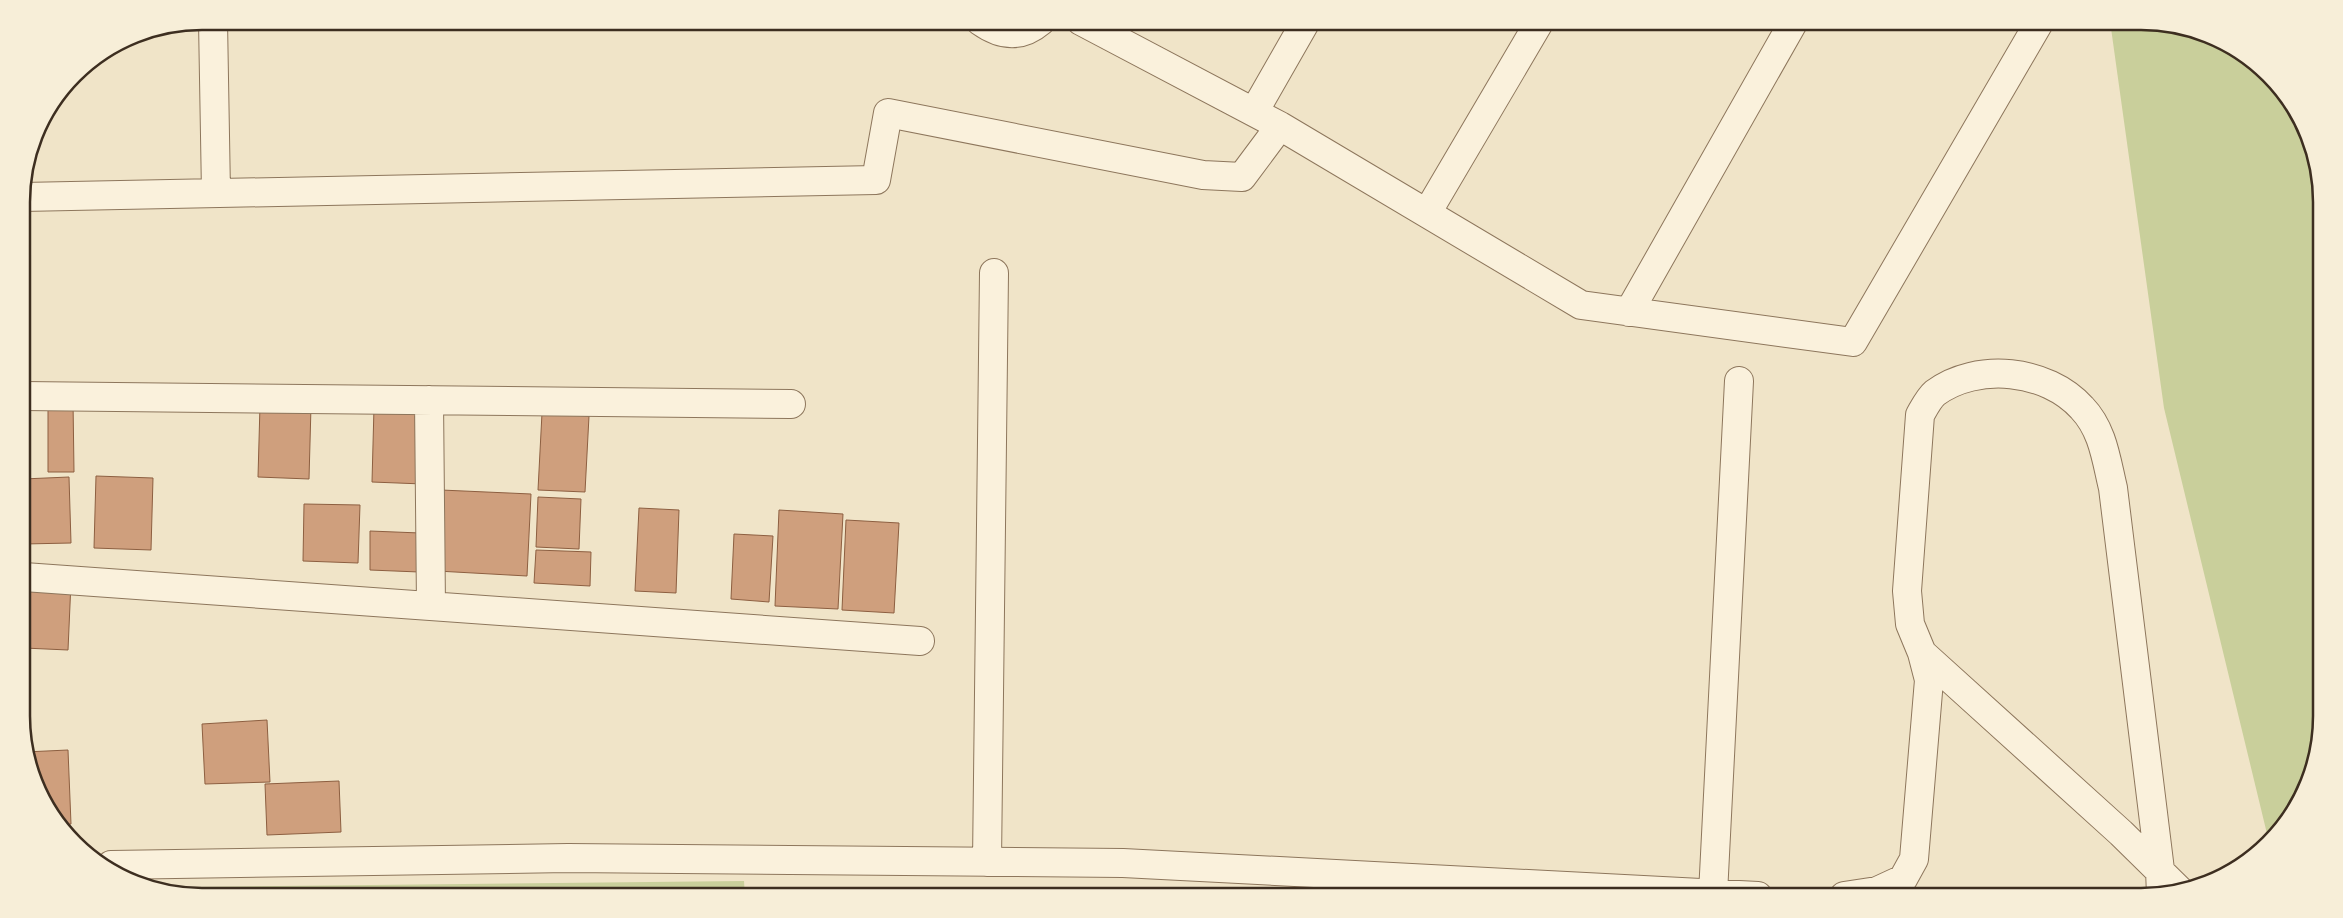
<svg xmlns="http://www.w3.org/2000/svg" width="2343" height="918" viewBox="0 0 2343 918" font-family="'Source Serif 4',serif">
	<rect width="100%" height="100%" fill="#f0e4c8"/>
	<path fill="#c9cf9b" d="M 2110,21 L 2141,21 L 2200,31 L 2242,52 L 2284,92 L 2320,178 L 2322,716 L 2312,775 L 2285,826 L 2269,842 L 2164,408 Z
		M 744,881 L 745,897 L 202,897 L 191,895 L 190,887 Z"/>
	<path fill="#cf9f7d" stroke="#8d5f41" d="M 48,400 L 73,401 L 74,472 L 48,472 Z
		M 260,405 L 311,406 L 309,479 L 258,477 Z
		M 374,407 L 425,409 L 423,484 L 372,482 Z
		M 542,413 L 589,416 L 585,492 L 538,490 Z
		M 96,476 L 153,478 L 151,550 L 94,548 Z
		M 69,477 L 71,543 L 24,544 L 23,479 Z
		M 441,490 L 531,494 L 527,576 L 437,571 Z
		M 538,497 L 581,499 L 579,549 L 536,547 Z
		M 304,504 L 360,505 L 358,563 L 303,561 Z
		M 639,508 L 679,510 L 676,593 L 635,591 Z
		M 779,510 L 843,514 L 838,609 L 775,606 Z
		M 846,520 L 899,523 L 894,613 L 842,610 Z
		M 370,531 L 420,533 L 419,572 L 370,570 Z
		M 734,534 L 773,536 L 769,602 L 731,599 Z
		M 536,550 L 591,552 L 590,586 L 534,583 Z
		M 24,580 L 71,582 L 68,650 L 24,648 Z
		M 267,720 L 270,782 L 205,784 L 202,724 Z
		M 68,750 L 71,824 L 61,825 L 25,752 Z
		M 339,781 L 341,832 L 267,835 L 265,784 Z
		M 173,886 L 174,892 L 152,889 Z"/>
	<g fill="none" stroke-linecap="round" stroke-linejoin="round">
		<defs>
			<path id="minor" d="M 213,21 L 216,193
				M 980,21 C 1001,36 1021,38 1041,21
				M 1081,21 L 1280,126 L 1581,305 L 1853,342 L 2040,21
				M 1254,112 L 1306,21
				M 22,197 L 876,180 L 888,113 L 1203,175 L 1242,177 L 1280,126
				M 1427,213 L 1540,21
				M 1629,312 L 1794,21
				M 23,396 L 791,404
				M 429,400 L 431,606
				M 24,577 L 920,641
				M 1922,653 L 2121,833 L 2180,891
				M 987,862 L 994,273
				M 111,865 L 568,858 L 1123,863 L 1758,896
				M 1713,894 L 1739,381
				M 1844,896 L 1877,891 L 1903,879 L 1914,859 L 1929,680 L 1922,653 L 1910,624 L 1907,591 L 1920,415 C 1924,408 1929,398 1935,393 C 1977,362 2047,369 2082,408 C 2103,430 2106,459 2113,488 L 2160,870 L 2161,895"/>
		</defs>
		<use href="#minor" stroke="#8d765c" stroke-width="30"/>
		<use href="#minor" stroke="#faf1dc" stroke-width="28"/>
	</g>
	<path d="M0 0H2343V918H0ZM202 30H2141A172 172 0 0 1 2313 202V716A172 172 0 0 1 2141 888H202A172 172 0 0 1 30 716V202A172 172 0 0 1 202 30Z" fill="#f7eed8" fill-rule="evenodd"/>
	<path fill="none" stroke="#3d2e20" stroke-width="2.5" d="M202 30H2141A172 172 0 0 1 2313 202V716A172 172 0 0 1 2141 888H202A172 172 0 0 1 30 716V202A172 172 0 0 1 202 30Z"/>
</svg>
